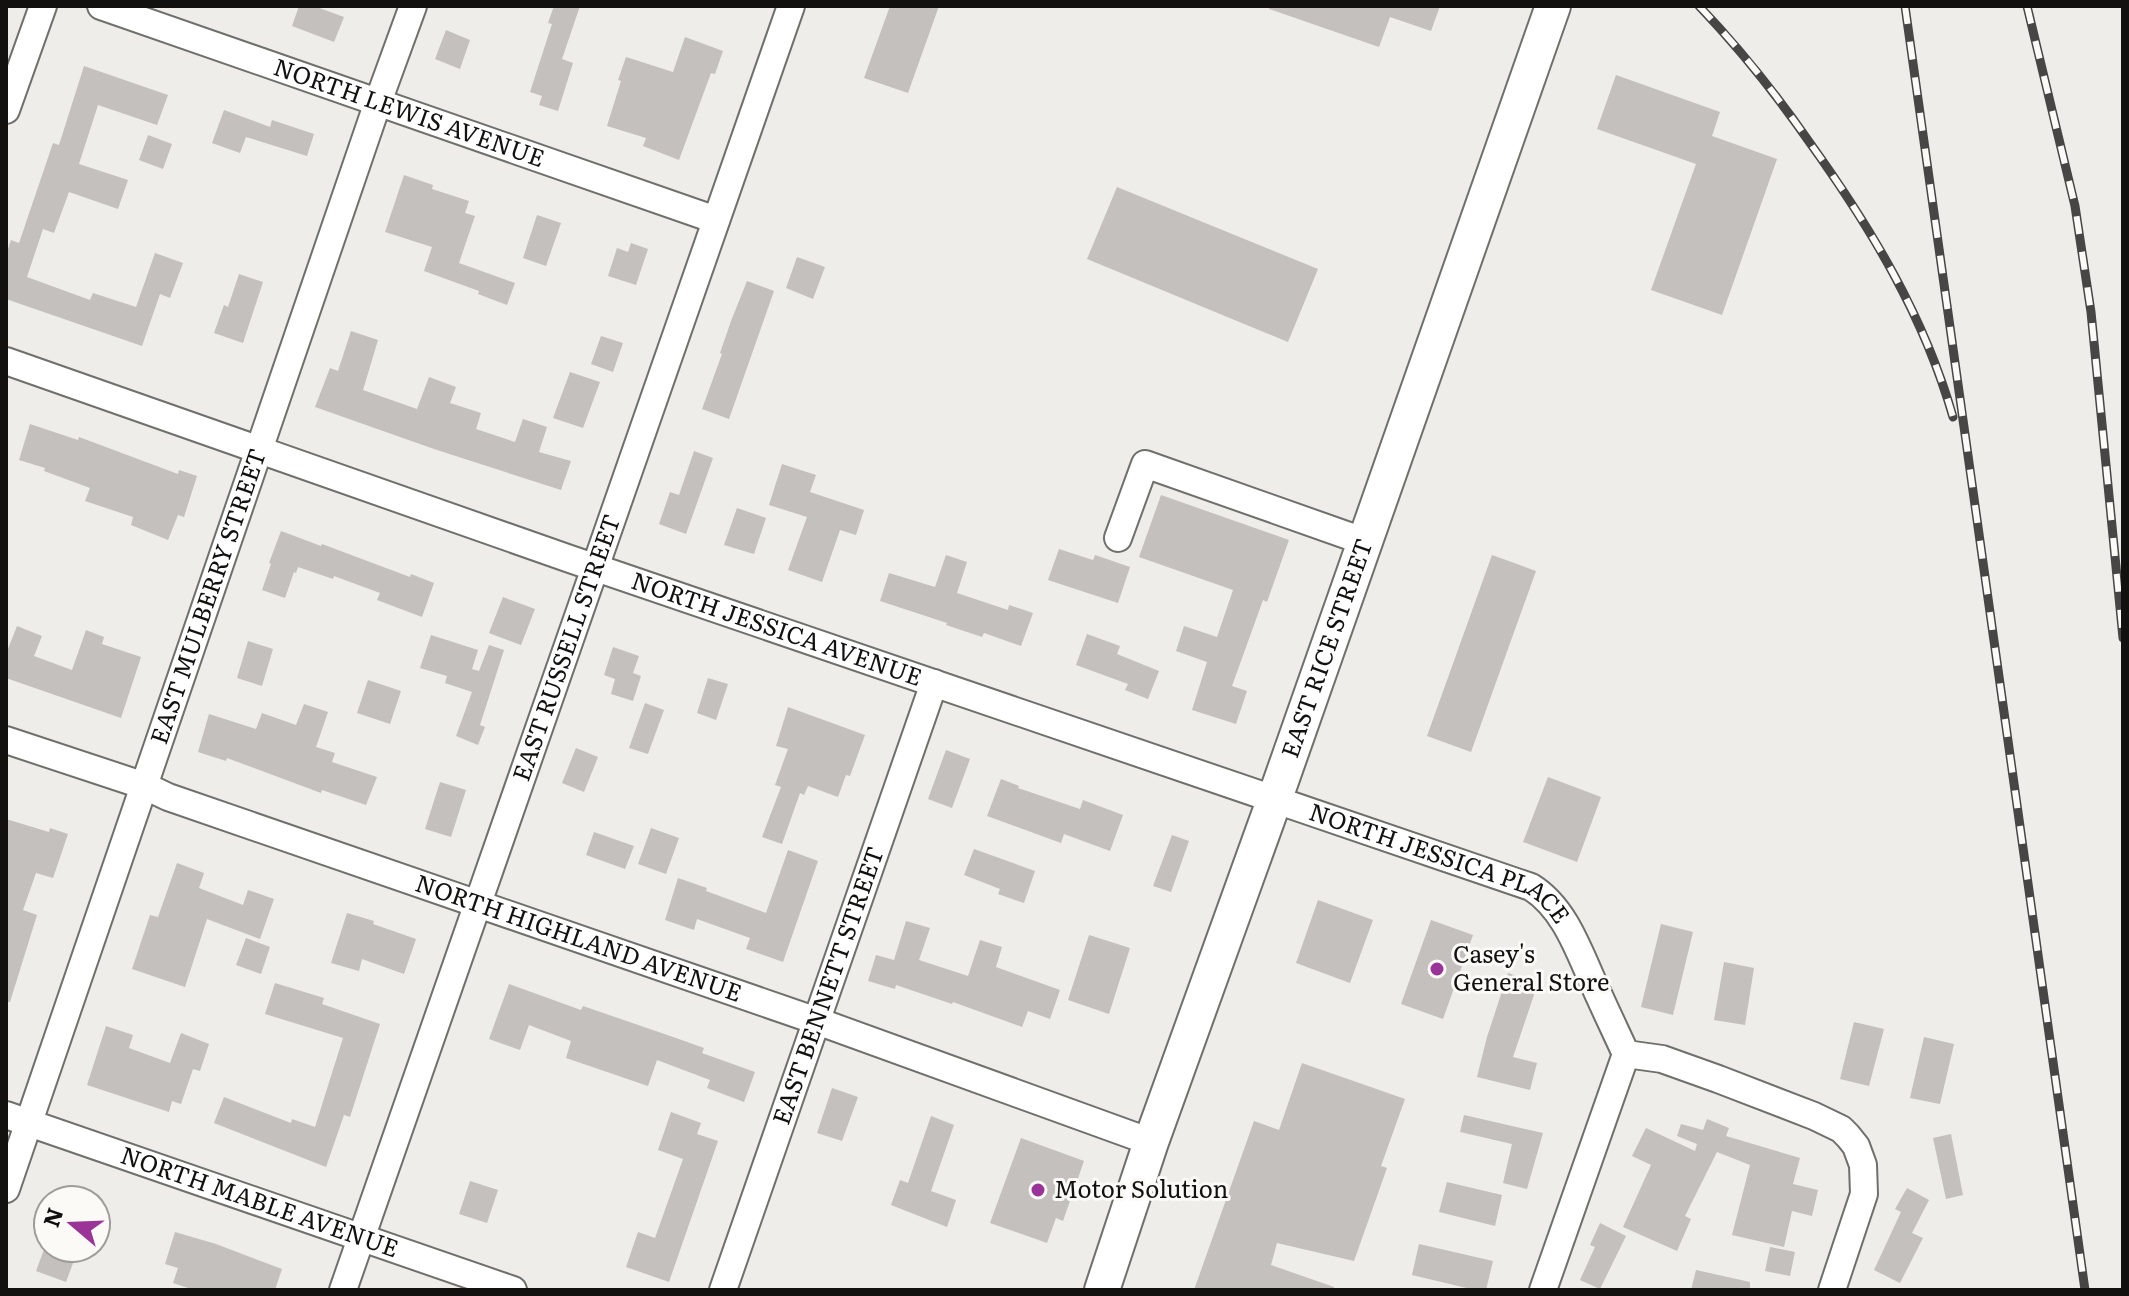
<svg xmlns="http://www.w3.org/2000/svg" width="2129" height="1296" viewBox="0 0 2129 1296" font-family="Literata,serif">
	<rect width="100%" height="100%" fill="#eeede9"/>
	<path fill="#c3c0bd" d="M 299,6 L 314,6 L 344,17 L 334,42 L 292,26 Z
		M 554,6 L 580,6 L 562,59 L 573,63 L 558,111 L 539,105 L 542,96 L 530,92 L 552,24 L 548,23 Z
		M 890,6 L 939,6 L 908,93 L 864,78 Z
		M 1270,6 L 1440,6 L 1431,31 L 1390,17 L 1379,47 L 1269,9 Z
		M 446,30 L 470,40 L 460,69 L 435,59 Z
		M 685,37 L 723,51 L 715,74 L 711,73 L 679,160 L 643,146 L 646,138 L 607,126 L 621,81 L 618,80 L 626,57 L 673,72 Z
		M 84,66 L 168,95 L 157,125 L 98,105 L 79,164 L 128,180 L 118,209 L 69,192 L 54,233 L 43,229 L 27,277 L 90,300 L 93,293 L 136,307 L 155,253 L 183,263 L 170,298 L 160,294 L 142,346 L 6,299 L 6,255 L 11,240 L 19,243 L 53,143 L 59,145 Z
		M 1616,75 L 1720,112 L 1712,136 L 1777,159 L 1722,315 L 1651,290 L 1696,164 L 1597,129 Z
		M 224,110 L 270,127 L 272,120 L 314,134 L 307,156 L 246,137 L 240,153 L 212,143 Z
		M 148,135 L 172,144 L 163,169 L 139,160 Z
		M 404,175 L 433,185 L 432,189 L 469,201 L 465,213 L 475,216 L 459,263 L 515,283 L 507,305 L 478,294 L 479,291 L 424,271 L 432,247 L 385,232 Z
		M 1117,187 L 1318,269 L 1288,342 L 1087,259 Z
		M 537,215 L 561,223 L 546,266 L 523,258 Z
		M 631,243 L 648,249 L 636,285 L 608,276 L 617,248 L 628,252 Z
		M 797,257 L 825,267 L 813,299 L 786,288 Z
		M 239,274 L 263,282 L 243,343 L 214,333 L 224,305 L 228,307 Z
		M 747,281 L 774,291 L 729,419 L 702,409 L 722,354 L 720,353 L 731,321 Z
		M 351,331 L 378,340 L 363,390 L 417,409 L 429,377 L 456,387 L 450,403 L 481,413 L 476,429 L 515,442 L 523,419 L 547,427 L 539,452 L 571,461 L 561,490 L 434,449 L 315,407 L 330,368 L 338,371 Z
		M 601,336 L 623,343 L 613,372 L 591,364 Z
		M 570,372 L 600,382 L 583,428 L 553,418 Z
		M 30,424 L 78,440 L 79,437 L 178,474 L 179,470 L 197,476 L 184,517 L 178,515 L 168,540 L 131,525 L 133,517 L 85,501 L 90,488 L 44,471 L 45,468 L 19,460 Z
		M 694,451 L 713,458 L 686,534 L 659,524 L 670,492 L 679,495 Z
		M 782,464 L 816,475 L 810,492 L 864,510 L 856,535 L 840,530 L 822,582 L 788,570 L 807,517 L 769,505 Z
		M 1161,495 L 1289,540 L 1267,602 L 1263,600 L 1232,686 L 1247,691 L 1236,724 L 1192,710 L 1207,662 L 1176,651 L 1184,626 L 1217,637 L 1233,590 L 1139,557 Z
		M 737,508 L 766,518 L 754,554 L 724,545 Z
		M 281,531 L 321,546 L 322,544 L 410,577 L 411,574 L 434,583 L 422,617 L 377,600 L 380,593 L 334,576 L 333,579 L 298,567 L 296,573 L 294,572 L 285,598 L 262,590 L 271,564 L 269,563 Z
		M 1059,549 L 1093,560 L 1095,555 L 1130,567 L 1118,603 L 1048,580 Z
		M 946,555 L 967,562 L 957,593 L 1008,610 L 1009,605 L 1033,613 L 1021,646 L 984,633 L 982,637 L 946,625 L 947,623 L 880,601 L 889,573 L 935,587 Z
		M 1492,555 L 1536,571 L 1471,752 L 1427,736 Z
		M 503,597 L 535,609 L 521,645 L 489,633 Z
		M 17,626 L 42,636 L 34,656 L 72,670 L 86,630 L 104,637 L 102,644 L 141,657 L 121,718 L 6,678 L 6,654 Z
		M 1087,634 L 1120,646 L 1117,654 L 1159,671 L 1148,699 L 1125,690 L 1128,684 L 1076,665 Z
		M 431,635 L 478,650 L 472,669 L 479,671 L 489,645 L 504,650 L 480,725 L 485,727 L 478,745 L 456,736 L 472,692 L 445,683 L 447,676 L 420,668 Z
		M 248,641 L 273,649 L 262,686 L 237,678 Z
		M 613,647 L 639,656 L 633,673 L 641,676 L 633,701 L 611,694 L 615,679 L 604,675 Z
		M 708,678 L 728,684 L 716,720 L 697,713 Z
		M 368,680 L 401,691 L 390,724 L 357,713 Z
		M 645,703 L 664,710 L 648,754 L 629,748 Z
		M 304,704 L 328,712 L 316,747 L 335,753 L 332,762 L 377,777 L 366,805 L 322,790 L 321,793 L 227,758 L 226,761 L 198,752 L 209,714 L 256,729 L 262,713 L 296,725 Z
		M 788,707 L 865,735 L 850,776 L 846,775 L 838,797 L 808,786 L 804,795 L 800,793 L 782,844 L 762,837 L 781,787 L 775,785 L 788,749 L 776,746 Z
		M 576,748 L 598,757 L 584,792 L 562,783 Z
		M 946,750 L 970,759 L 952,808 L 928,799 Z
		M 1548,777 L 1601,797 L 1577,862 L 1523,842 Z
		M 1001,779 L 1019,786 L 1018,788 L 1080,809 L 1083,800 L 1123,815 L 1110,851 L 1064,834 L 1061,843 L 987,816 Z
		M 440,782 L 466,790 L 451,837 L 425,829 Z
		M 6,819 L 49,832 L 50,828 L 68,834 L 53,878 L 36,873 L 23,910 L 37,915 L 10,1002 L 6,1002 Z
		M 651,828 L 679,838 L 666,874 L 638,864 Z
		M 594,832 L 634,846 L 625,869 L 586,855 Z
		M 1172,835 L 1189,841 L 1171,892 L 1153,886 Z
		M 974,849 L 1035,871 L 1024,903 L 998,894 L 1000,889 L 964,875 Z
		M 788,850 L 818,861 L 783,962 L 746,949 L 750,938 L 697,919 L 694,930 L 665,920 L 678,878 L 707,888 L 706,891 L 766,913 Z
		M 177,863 L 204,873 L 199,888 L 243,905 L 248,890 L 274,899 L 260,939 L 207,919 L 185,987 L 132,969 L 150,915 L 158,917 Z
		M 1318,900 L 1373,920 L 1350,983 L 1296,963 Z
		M 347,913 L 374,921 L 373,924 L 416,939 L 404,974 L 362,959 L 359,971 L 331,963 Z
		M 1431,920 L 1473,935 L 1443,1019 L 1401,1004 Z
		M 906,921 L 930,928 L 919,960 L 968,976 L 980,940 L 1002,947 L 996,967 L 1060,990 L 1050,1019 L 1028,1011 L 1022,1027 L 953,1002 L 952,1004 L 896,985 L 895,989 L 868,981 L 876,955 L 894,960 Z
		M 1661,924 L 1693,932 L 1673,1015 L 1641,1007 Z
		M 1089,935 L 1130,948 L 1109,1014 L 1068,1000 Z
		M 246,938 L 270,947 L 261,974 L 236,965 Z
		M 1724,962 L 1754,968 L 1745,1025 L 1714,1020 Z
		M 1508,973 L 1538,983 L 1513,1057 L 1537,1063 L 1530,1090 L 1477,1077 L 1487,1037 Z
		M 275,983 L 324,998 L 322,1004 L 380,1024 L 350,1117 L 344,1115 L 326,1167 L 214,1123 L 224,1097 L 291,1123 L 292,1119 L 315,1127 L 343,1038 L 265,1014 Z
		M 509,984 L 581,1010 L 583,1006 L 676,1038 L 704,1048 L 702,1053 L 755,1072 L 744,1102 L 707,1088 L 710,1080 L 657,1060 L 648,1086 L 566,1058 L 571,1041 L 529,1025 L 520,1050 L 489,1039 Z
		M 1854,1022 L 1884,1029 L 1869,1086 L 1840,1079 Z
		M 106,1026 L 133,1035 L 129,1048 L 170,1063 L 181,1033 L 209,1044 L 200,1071 L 193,1069 L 181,1104 L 172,1101 L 169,1112 L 87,1085 Z
		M 1924,1037 L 1954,1044 L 1940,1104 L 1910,1098 Z
		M 1302,1063 L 1405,1099 L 1381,1166 L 1387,1168 L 1354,1261 L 1277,1243 L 1271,1265 L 1334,1287 L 1334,1290 L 1194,1290 L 1254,1121 L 1279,1130 Z
		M 832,1088 L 858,1097 L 842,1141 L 817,1133 Z
		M 671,1112 L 701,1123 L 697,1134 L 718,1141 L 669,1282 L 626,1267 L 638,1232 L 655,1238 L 683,1159 L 658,1150 Z
		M 1464,1115 L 1543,1133 L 1527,1189 L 1503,1183 L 1512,1144 L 1460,1132 Z
		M 931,1116 L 954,1125 L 931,1191 L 956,1200 L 947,1227 L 891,1205 L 900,1180 L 908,1183 Z
		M 1707,1119 L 1729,1128 L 1726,1136 L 1800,1158 L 1793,1184 L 1818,1190 L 1812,1216 L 1792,1211 L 1784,1247 L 1732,1235 L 1750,1165 L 1717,1152 L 1685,1216 L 1691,1219 L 1677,1251 L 1623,1227 L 1651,1165 L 1632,1156 L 1646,1128 L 1695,1151 L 1697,1144 L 1677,1136 L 1681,1124 L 1703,1130 Z
		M 1951,1134 L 1963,1195 L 1946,1199 L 1933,1138 Z
		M 1021,1138 L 1084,1161 L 1063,1221 L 1056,1218 L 1047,1243 L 990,1223 Z
		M 470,1181 L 498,1190 L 487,1223 L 459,1214 Z
		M 1447,1182 L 1502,1195 L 1495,1226 L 1439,1212 Z
		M 1907,1188 L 1929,1200 L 1912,1233 L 1923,1238 L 1900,1283 L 1874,1270 L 1901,1212 L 1895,1209 Z
		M 1600,1223 L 1626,1236 L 1600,1289 L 1580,1280 L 1595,1247 L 1590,1245 Z
		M 175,1232 L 216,1244 L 282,1269 L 275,1290 L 194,1290 L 173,1283 L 178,1268 L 165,1264 Z
		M 46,1244 L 48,1248 L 58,1248 L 76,1255 L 66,1282 L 36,1271 Z
		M 1419,1244 L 1493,1261 L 1486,1290 L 1475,1290 L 1412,1275 Z
		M 1770,1247 L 1795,1252 L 1790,1276 L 1765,1271 Z
		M 1696,1270 L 1750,1282 L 1750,1290 L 1691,1290 Z"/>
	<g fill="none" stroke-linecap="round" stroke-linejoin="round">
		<defs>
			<g id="minor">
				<path id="s1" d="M 101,6 L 716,220"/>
				<path d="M 6,110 L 43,6"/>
				<path id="s2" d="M 6,361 L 570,559 L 1531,887 C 1563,907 1577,946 1592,980 C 1603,1005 1615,1030 1626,1054 L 1662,1059 L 1718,1079 L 1814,1116 L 1841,1129 L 1848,1136 L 1856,1146 L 1863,1165 L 1864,1194 L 1832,1290"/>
				<path d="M 1118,538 L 1145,464 L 1366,542"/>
				<path id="s3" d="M 6,740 L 145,786 L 168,797 L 817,1021 L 1151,1142"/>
				<path id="s4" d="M 6,1115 L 513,1290"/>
				<path id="s5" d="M 6,1189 L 378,102 L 413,6"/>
				<path id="s6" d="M 343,1290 L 791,6"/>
				<path id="s7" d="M 723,1290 L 934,683"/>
				<path d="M 1543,1290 L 1626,1054"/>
			</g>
			<g id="major">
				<path id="s8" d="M 1102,1290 L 1151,1142 L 1275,798 L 1553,6"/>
			</g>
		</defs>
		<use href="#minor" stroke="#6f6f6b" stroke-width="30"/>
		<use href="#major" stroke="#6f6f6b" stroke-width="38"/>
		<use href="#minor" stroke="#fff" stroke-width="26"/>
		<use href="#major" stroke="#fff" stroke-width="34"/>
		<defs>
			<path id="rail" d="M 1699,6 C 1740,49 1776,94 1810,143 C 1871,228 1924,316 1953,417
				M 1905,6 L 2085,1290
				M 2027,6 L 2075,206 L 2091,312 L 2123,638"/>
		</defs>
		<use href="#rail" stroke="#474644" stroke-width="9"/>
		<use href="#rail" stroke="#fbfaf6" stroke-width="6" stroke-dasharray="18" stroke-linecap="butt"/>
	</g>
	<g fill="#9a3499" stroke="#fbfaf6" stroke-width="3">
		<circle cx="1437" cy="969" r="8"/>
		<circle cx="1038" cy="1190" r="8"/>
	</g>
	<g text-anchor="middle" stroke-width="6" stroke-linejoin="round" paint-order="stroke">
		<g font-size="24" fill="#121110" stroke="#fbfaf6">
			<text dy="8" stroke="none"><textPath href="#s1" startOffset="326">NORTH LEWIS AVENUE</textPath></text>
			<text dy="8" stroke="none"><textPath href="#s5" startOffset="626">EAST MULBERRY STREET</textPath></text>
			<text dy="8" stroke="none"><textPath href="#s2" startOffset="816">NORTH JESSICA AVENUE</textPath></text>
			<text dy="8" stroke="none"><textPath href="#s6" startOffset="680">EAST RUSSELL STREET</textPath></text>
			<text dy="8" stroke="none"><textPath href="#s8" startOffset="680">EAST RICE STREET</textPath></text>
			<text dy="8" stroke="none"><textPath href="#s2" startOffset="1520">NORTH JESSICA PLACE</textPath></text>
			<text dy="8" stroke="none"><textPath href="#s3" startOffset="606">NORTH HIGHLAND AVENUE</textPath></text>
			<text dy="8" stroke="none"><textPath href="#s7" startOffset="322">EAST BENNETT STREET</textPath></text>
			<text dy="8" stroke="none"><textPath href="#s4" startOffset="268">NORTH MABLE AVENUE</textPath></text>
		</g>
		<g font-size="24" fill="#121110" stroke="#fbfaf6" text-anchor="start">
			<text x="1453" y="963">Casey's<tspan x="1453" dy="28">General Store</tspan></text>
			<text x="1054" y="1198">Motor Solution</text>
		</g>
	</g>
	<rect width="2129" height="1296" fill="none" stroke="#121110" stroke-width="16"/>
	<g transform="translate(72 1224) rotate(289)"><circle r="38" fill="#fbfaf6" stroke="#9e9d9a" stroke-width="2"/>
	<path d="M0-6L14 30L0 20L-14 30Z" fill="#9a3499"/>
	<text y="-12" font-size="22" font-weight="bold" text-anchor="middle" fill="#121110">N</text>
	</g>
</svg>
